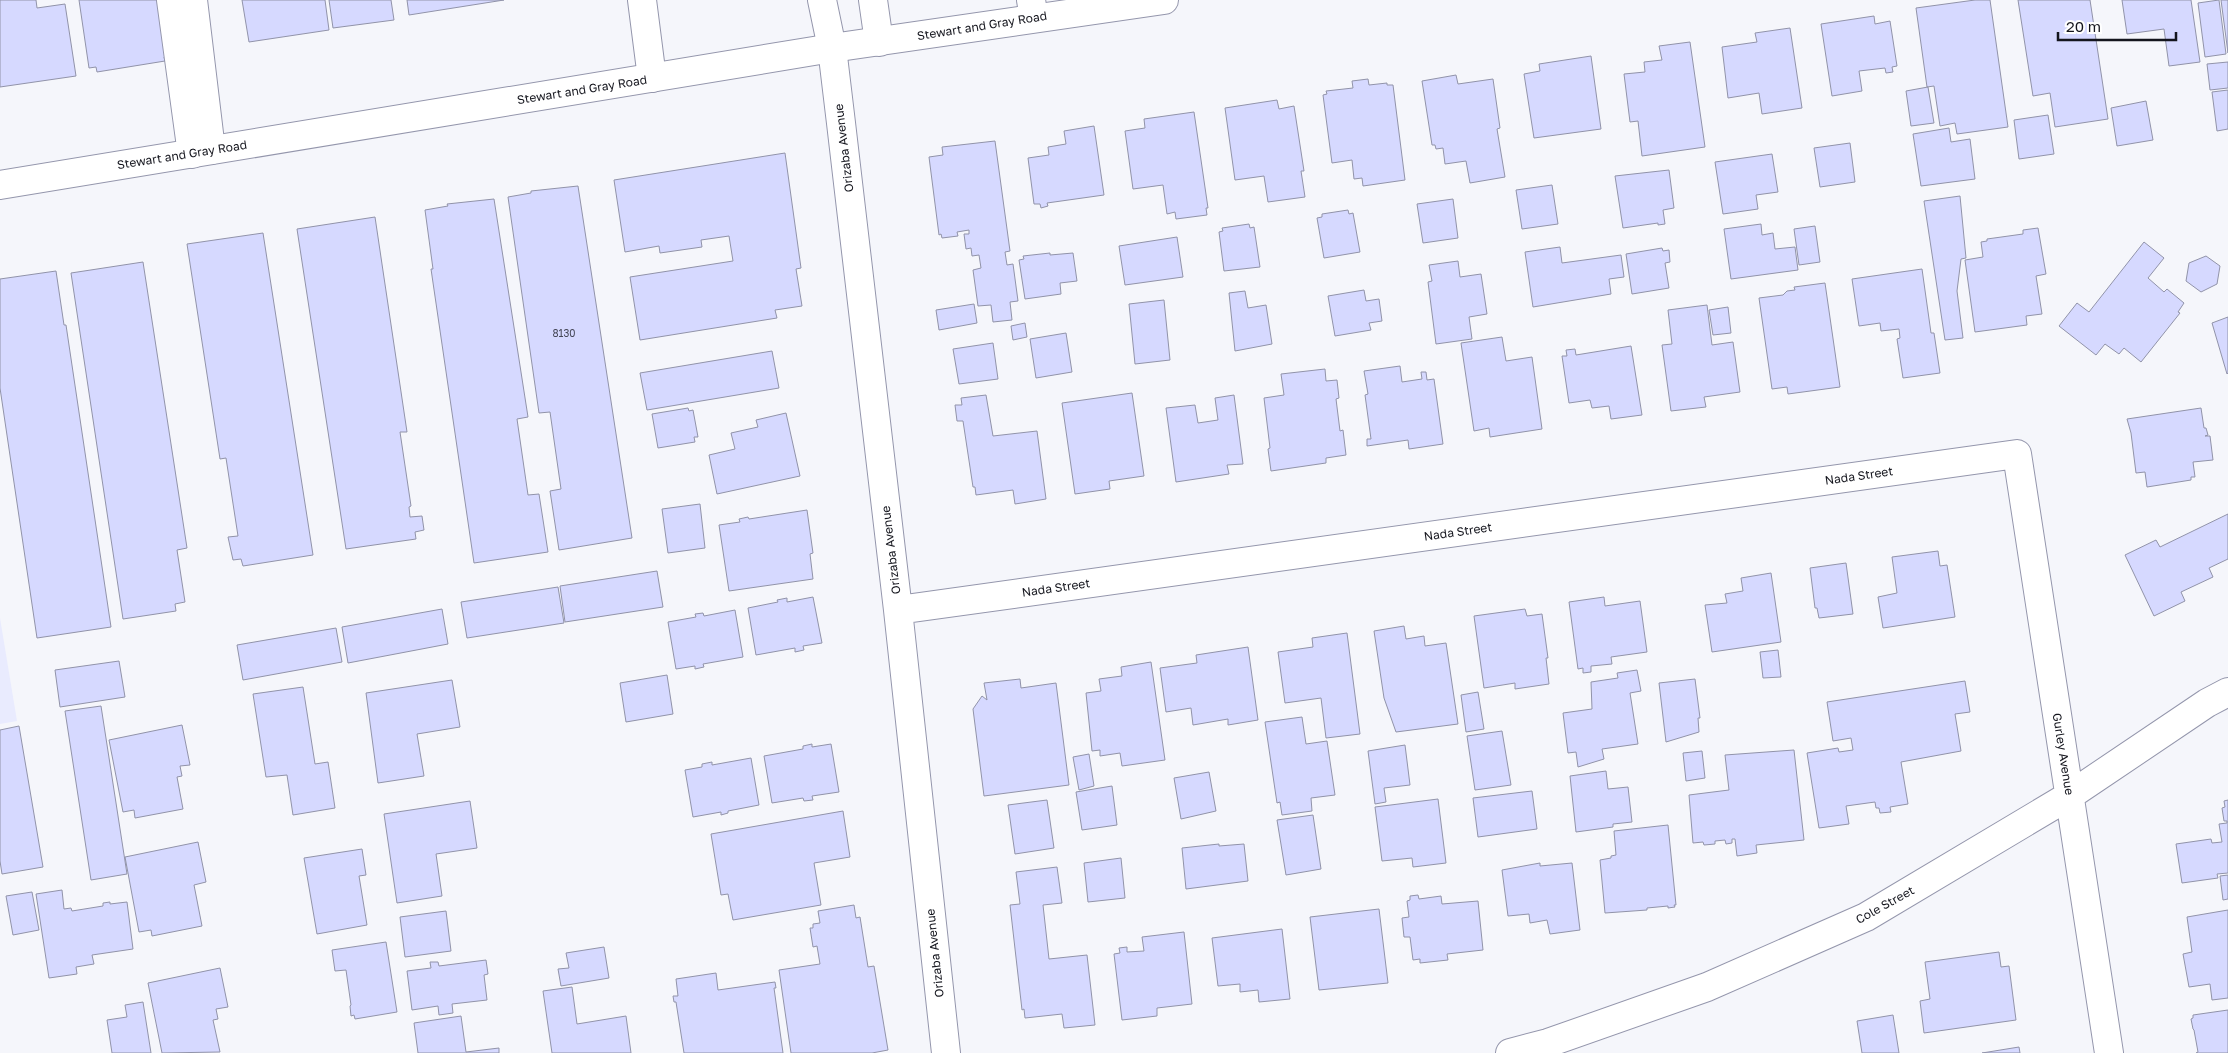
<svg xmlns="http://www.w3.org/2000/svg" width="2228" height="1053" viewBox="0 0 2228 1053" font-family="'Golos Text',sans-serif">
	<rect width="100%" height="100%" fill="#f5f6fb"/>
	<path fill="#e9ebfe" d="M 0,618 L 17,721 L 0,724 Z"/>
	<path fill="#d6d9ff" stroke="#9193a9" d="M 0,0 L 36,0 L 37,8 L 65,4 L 76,76 L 0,87 Z
		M 79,0 L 161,0 L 170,56 L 164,57 L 165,61 L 97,72 L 96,67 L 89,68 Z
		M 242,0 L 325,0 L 329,30 L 249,42 Z
		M 329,0 L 391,0 L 394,20 L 333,28 Z
		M 407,0 L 504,0 L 409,15 Z
		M 1975,0 L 1990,0 L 2008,127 L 1957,134 L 1955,123 L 1940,126 L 1934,86 L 1927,87 L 1916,8 Z
		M 2018,0 L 2090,0 L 2108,119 L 2055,127 L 2050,93 L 2033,96 Z
		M 2122,0 L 2191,0 L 2200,62 L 2169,66 L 2164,29 L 2127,34 Z
		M 2219,0 L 2226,54 L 2205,57 L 2198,3 Z
		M 2221,0 L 2228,0 L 2228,53 Z
		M 1874,16 L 1875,24 L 1890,21 L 1897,66 L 1892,67 L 1893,72 L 1886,73 L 1885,68 L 1859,71 L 1862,91 L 1832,96 L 1821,24 Z
		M 1790,28 L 1802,108 L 1762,114 L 1759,93 L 1728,98 L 1722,47 L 1757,42 L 1755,33 Z
		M 1690,42 L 1705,147 L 1642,156 L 1638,121 L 1630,122 L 1624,74 L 1645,72 L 1644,62 L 1662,60 L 1659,46 Z
		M 1591,56 L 1601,129 L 1534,138 L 1524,74 L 1540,71 L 1539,64 Z
		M 2228,62 L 2228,88 L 2210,90 L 2207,64 Z
		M 1456,75 L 1458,84 L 1493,79 L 1500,128 L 1497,129 L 1505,177 L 1470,183 L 1466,161 L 1445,164 L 1443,148 L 1436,149 L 1435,145 L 1432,145 L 1422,81 Z
		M 1368,79 L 1369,85 L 1387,83 L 1387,85 L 1393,85 L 1405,180 L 1363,186 L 1362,178 L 1354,179 L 1352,160 L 1332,163 L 1323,95 L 1327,94 L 1326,91 L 1353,88 L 1352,81 Z
		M 1928,87 L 1934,123 L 1911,126 L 1906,91 Z
		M 2228,90 L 2228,129 L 2217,131 L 2212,92 Z
		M 1277,100 L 1279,109 L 1294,106 L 1304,171 L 1301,171 L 1305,197 L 1268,202 L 1264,176 L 1235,180 L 1225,108 Z
		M 2146,101 L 2153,140 L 2117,146 L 2111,108 Z
		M 1194,112 L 1208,208 L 1206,208 L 1207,215 L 1176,219 L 1175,212 L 1167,214 L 1163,185 L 1133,189 L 1125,131 L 1145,128 L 1144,119 Z
		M 2048,115 L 2054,154 L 2019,159 L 2014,120 Z
		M 1094,126 L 1104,195 L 1047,203 L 1048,206 L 1041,208 L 1040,204 L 1034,204 L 1028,158 L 1049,155 L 1048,147 L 1066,144 L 1064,131 Z
		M 1949,128 L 1951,142 L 1970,139 L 1975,179 L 1921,186 L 1913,134 Z
		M 995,141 L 1010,251 L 1005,252 L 1007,265 L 1013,264 L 1018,301 L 1010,302 L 1012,320 L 993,322 L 991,305 L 978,306 L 973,270 L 981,268 L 979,255 L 972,256 L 971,248 L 966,249 L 964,234 L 969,234 L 969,230 L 957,232 L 958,236 L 942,238 L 941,234 L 939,235 L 929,157 L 943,155 L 942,147 Z
		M 1850,143 L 1855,182 L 1820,187 L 1814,148 Z
		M 785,153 L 801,268 L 796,269 L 802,306 L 775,310 L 777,318 L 640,340 L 630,277 L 733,261 L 729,236 L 701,240 L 702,247 L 660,253 L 659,246 L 625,252 L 614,180 Z
		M 1772,154 L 1778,192 L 1756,195 L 1758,209 L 1723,214 L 1715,162 Z
		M 1669,170 L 1674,208 L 1663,210 L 1665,224 L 1658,225 L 1658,223 L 1623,228 L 1615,176 Z
		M 1552,185 L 1558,224 L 1522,229 L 1516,190 Z
		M 578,186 L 632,538 L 559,550 L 550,491 L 561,489 L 550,412 L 539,413 L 508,197 L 531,193 L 531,191 Z
		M 1960,196 L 1966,258 L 1961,259 L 1957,291 L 1963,338 L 1945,340 L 1924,201 Z
		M 494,199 L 528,417 L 517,419 L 528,495 L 539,494 L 548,552 L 474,563 L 431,269 L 433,269 L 425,210 L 448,206 L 447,204 Z
		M 1453,199 L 1458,238 L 1423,243 L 1417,204 Z
		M 1348,210 L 1349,214 L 1353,213 L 1360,252 L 1324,258 L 1317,218 L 1322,217 L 1322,214 Z
		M 375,217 L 407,432 L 400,432 L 411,506 L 409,507 L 410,517 L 422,516 L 424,530 L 415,532 L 416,539 L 346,549 L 297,229 Z
		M 1249,224 L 1250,228 L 1254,227 L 1260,267 L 1224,271 L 1219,232 L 1223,231 L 1222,228 Z
		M 1761,224 L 1762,235 L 1773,233 L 1775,249 L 1795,247 L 1798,270 L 1731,279 L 1724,229 Z
		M 1815,226 L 1820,262 L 1799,265 L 1794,229 Z
		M 2038,228 L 2046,274 L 2036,276 L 2042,314 L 2026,316 L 2027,325 L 1975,332 L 1965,260 L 1983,257 L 1981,242 L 1987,241 L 1987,239 L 2023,234 L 2023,230 Z
		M 263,233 L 313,555 L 243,566 L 241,559 L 233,560 L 228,537 L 238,536 L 226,458 L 220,459 L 187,244 Z
		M 1177,237 L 1183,277 L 1125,285 L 1119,246 Z
		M 2144,242 L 2164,258 L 2148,278 L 2164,292 L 2167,289 L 2184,303 L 2178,312 L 2180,313 L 2141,362 L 2124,348 L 2119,354 L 2105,344 L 2096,355 L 2059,326 L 2077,303 L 2089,312 Z
		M 1560,247 L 1562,263 L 1621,255 L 1624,277 L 1609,279 L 1611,294 L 1533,307 L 1525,252 Z
		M 1662,248 L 1663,251 L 1669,250 L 1670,262 L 1665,263 L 1669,288 L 1632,294 L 1626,254 Z
		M 1050,253 L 1050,255 L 1073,253 L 1077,281 L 1060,283 L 1061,294 L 1025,299 L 1019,260 L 1024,259 L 1023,256 Z
		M 2206,256 L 2220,266 L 2217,284 L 2201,292 L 2186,281 L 2189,263 Z
		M 1458,261 L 1460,277 L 1481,274 L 1487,314 L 1469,317 L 1472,339 L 1436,344 L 1428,282 L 1432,281 L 1429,265 Z
		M 143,262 L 187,548 L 177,550 L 185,602 L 175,604 L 176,611 L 123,619 L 71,273 Z
		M 1922,269 L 1931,333 L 1934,333 L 1940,373 L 1903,378 L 1897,339 L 1900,338 L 1899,329 L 1881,331 L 1880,323 L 1859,326 L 1852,279 Z
		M 56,271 L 64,325 L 66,325 L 111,627 L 37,638 L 0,388 L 0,279 Z
		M 1825,283 L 1840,387 L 1788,394 L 1787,387 L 1772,389 L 1759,298 L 1783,295 L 1787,291 L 1795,290 L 1794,287 Z
		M 1364,290 L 1366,301 L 1379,299 L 1382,321 L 1369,323 L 1371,330 L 1335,336 L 1328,296 Z
		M 1245,291 L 1248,308 L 1266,305 L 1272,344 L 1235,351 L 1229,293 Z
		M 1164,300 L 1170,360 L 1135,364 L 1129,304 Z
		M 974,304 L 977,323 L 939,330 L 936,310 Z
		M 1707,305 L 1712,345 L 1733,342 L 1740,392 L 1704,397 L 1706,407 L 1671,411 L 1662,345 L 1672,344 L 1668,310 Z
		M 1728,307 L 1731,333 L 1713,335 L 1709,310 Z
		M 2228,317 L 2228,373 L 2227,374 L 2212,323 Z
		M 1025,323 L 1027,337 L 1013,340 L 1011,326 Z
		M 1066,333 L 1072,372 L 1036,378 L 1030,339 Z
		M 1502,337 L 1506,361 L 1532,357 L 1542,429 L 1490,437 L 1489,428 L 1474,431 L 1461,343 Z
		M 993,343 L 998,379 L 959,384 L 953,349 Z
		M 1631,346 L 1642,415 L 1611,419 L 1609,406 L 1592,408 L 1590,400 L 1569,403 L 1562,356 L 1567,356 L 1566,350 L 1575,349 L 1576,355 Z
		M 772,351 L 779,388 L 647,410 L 640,373 Z
		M 1400,366 L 1402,382 L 1422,379 L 1421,372 L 1426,372 L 1427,380 L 1434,379 L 1443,444 L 1409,449 L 1408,440 L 1367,446 L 1367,439 L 1371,439 L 1365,395 L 1368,394 L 1364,371 Z
		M 1325,369 L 1326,381 L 1337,380 L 1339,398 L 1336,399 L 1340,431 L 1343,430 L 1346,455 L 1326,458 L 1326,463 L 1271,471 L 1268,449 L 1270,448 L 1264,398 L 1284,395 L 1281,374 Z
		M 1132,393 L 1144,476 L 1109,481 L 1110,489 L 1075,494 L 1062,403 Z
		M 986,395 L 993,436 L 1037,431 L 1046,499 L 1015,504 L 1013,490 L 976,495 L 975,487 L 973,487 L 963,421 L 957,421 L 955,405 L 962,405 L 961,398 Z
		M 1234,395 L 1243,464 L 1227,465 L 1229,474 L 1176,482 L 1166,408 L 1195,405 L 1198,423 L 1218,420 L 1215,398 Z
		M 688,408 L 689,411 L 693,410 L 698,437 L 694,437 L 695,442 L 658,448 L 652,414 Z
		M 2201,408 L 2204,428 L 2206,428 L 2208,435 L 2205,436 L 2210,436 L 2213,460 L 2193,462 L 2195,477 L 2191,477 L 2191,480 L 2147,487 L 2145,472 L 2136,473 L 2131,433 L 2127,419 Z
		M 786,413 L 800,476 L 717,494 L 709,455 L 735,449 L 731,433 L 758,427 L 756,420 Z
		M 700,504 L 705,548 L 668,553 L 662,509 Z
		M 807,510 L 813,553 L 810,554 L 813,579 L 729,591 L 719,525 L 740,522 L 739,519 L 748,517 L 749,519 Z
		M 2228,514 L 2228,559 L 2209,568 L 2213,577 L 2181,592 L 2185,601 L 2154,616 L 2125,555 L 2156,540 L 2160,547 Z
		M 1938,551 L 1940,566 L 1947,565 L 1955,617 L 1883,628 L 1878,597 L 1897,593 L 1892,557 Z
		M 1846,563 L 1853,614 L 1819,618 L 1817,608 L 1815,608 L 1810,568 Z
		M 657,571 L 663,607 L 565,622 L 560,586 Z
		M 1771,573 L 1781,642 L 1712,652 L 1705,605 L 1727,603 L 1725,594 L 1743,591 L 1741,578 Z
		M 558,587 L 564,623 L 467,638 L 461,602 Z
		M 813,597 L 822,643 L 803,646 L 804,650 L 795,652 L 795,648 L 756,655 L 748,608 L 778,602 L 777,600 L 787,598 L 787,602 Z
		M 1604,597 L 1605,606 L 1640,601 L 1647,652 L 1611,657 L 1612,664 L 1591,666 L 1591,672 L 1583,673 L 1583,668 L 1578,669 L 1569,602 Z
		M 442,609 L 448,644 L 348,663 L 342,627 Z
		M 1525,609 L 1527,616 L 1542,614 L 1548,658 L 1546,658 L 1549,684 L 1515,689 L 1515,683 L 1484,688 L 1474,616 Z
		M 735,610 L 743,657 L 703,664 L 704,667 L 695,669 L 695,666 L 676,669 L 668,622 L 696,617 L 695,614 L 703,613 L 704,616 Z
		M 1404,626 L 1406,639 L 1424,636 L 1425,646 L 1446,643 L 1458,724 L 1396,732 L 1384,698 L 1374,631 Z
		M 336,628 L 342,662 L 243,680 L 237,645 Z
		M 1347,633 L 1360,734 L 1326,738 L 1321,698 L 1285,703 L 1278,652 L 1313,647 L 1312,638 Z
		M 1248,647 L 1258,720 L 1228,725 L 1228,719 L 1193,725 L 1191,708 L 1166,712 L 1160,668 L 1197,663 L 1196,655 Z
		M 1778,650 L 1781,677 L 1763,678 L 1760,652 Z
		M 119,661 L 125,697 L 60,707 L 55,670 Z
		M 1151,662 L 1165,760 L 1122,766 L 1120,753 L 1100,756 L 1100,750 L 1092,751 L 1086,693 L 1101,691 L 1099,679 L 1122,676 L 1121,667 Z
		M 1637,670 L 1641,691 L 1630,693 L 1638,744 L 1602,749 L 1604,759 L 1578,767 L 1576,752 L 1568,753 L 1563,713 L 1592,709 L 1591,682 L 1618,678 L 1617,673 Z
		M 667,675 L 673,714 L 626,722 L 620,683 Z
		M 1020,679 L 1021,688 L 1056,683 L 1069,785 L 984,796 L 973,709 L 982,696 L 987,700 L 984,683 Z
		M 1695,679 L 1700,718 L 1698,718 L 1699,732 L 1666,742 L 1659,683 Z
		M 452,680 L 460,727 L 417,734 L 424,776 L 378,783 L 366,693 Z
		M 1965,681 L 1970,712 L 1955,714 L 1961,751 L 1901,762 L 1908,804 L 1890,807 L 1891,812 L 1880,813 L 1879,808 L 1876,808 L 1875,802 L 1846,806 L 1849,824 L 1819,828 L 1807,753 L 1838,748 L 1839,752 L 1853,750 L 1851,738 L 1833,741 L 1827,702 Z
		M 303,687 L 315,764 L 328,762 L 335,808 L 293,815 L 287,775 L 266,777 L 253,694 Z
		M 1478,692 L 1484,729 L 1466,732 L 1461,695 Z
		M 101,706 L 127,874 L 91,880 L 65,711 Z
		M 1302,717 L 1306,744 L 1327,741 L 1335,795 L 1311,798 L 1312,811 L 1282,815 L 1280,802 L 1277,803 L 1265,722 Z
		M 182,725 L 190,765 L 180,766 L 182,776 L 177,777 L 183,809 L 135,818 L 134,810 L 123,812 L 109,740 Z
		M 19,726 L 43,867 L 2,874 L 0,861 L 0,730 Z
		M 1502,731 L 1511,785 L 1475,790 L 1467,736 Z
		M 812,744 L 812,747 L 831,744 L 839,792 L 812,796 L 813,800 L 804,801 L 803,798 L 772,803 L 764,756 L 803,749 L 803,746 Z
		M 1405,745 L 1410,785 L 1384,788 L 1386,802 L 1375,804 L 1368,751 Z
		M 1794,750 L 1804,840 L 1756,845 L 1757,853 L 1737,856 L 1735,839 L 1732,839 L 1732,843 L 1726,844 L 1725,840 L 1715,841 L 1715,844 L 1704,845 L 1703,842 L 1693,843 L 1689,795 L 1729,790 L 1725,755 Z
		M 1702,751 L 1705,778 L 1686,781 L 1683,753 Z
		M 1089,754 L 1094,786 L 1079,790 L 1073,757 Z
		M 751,758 L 759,805 L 728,811 L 728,813 L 721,815 L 721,812 L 693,817 L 685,770 L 702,767 L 702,764 L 712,762 L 712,765 Z
		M 1606,771 L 1608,789 L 1628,787 L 1632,822 L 1613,824 L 1613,827 L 1576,832 L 1570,776 Z
		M 1209,772 L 1216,811 L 1181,819 L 1174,778 Z
		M 1112,786 L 1117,825 L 1082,830 L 1076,792 Z
		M 1532,791 L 1537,829 L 1478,837 L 1473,798 Z
		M 1438,799 L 1446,863 L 1413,867 L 1412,858 L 1382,861 L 1375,807 Z
		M 1047,800 L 1054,848 L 1015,854 L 1008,805 Z
		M 2228,800 L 2228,873 L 2217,874 L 2218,878 L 2182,883 L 2176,844 L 2211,839 L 2212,843 L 2222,842 L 2219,824 L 2227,823 L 2227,821 L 2224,821 L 2222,808 L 2225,807 L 2224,801 Z
		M 470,801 L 477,848 L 436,854 L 442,896 L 397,903 L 384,814 Z
		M 843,811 L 850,857 L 814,863 L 821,905 L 733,920 L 728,894 L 721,895 L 711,834 Z
		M 1313,815 L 1321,869 L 1286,875 L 1277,820 Z
		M 1668,825 L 1676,905 L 1674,905 L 1675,907 L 1668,908 L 1668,906 L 1647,908 L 1647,910 L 1605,913 L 1600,860 L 1611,858 L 1611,856 L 1616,855 L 1614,831 Z
		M 198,842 L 206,882 L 194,885 L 202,926 L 152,936 L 151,930 L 139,932 L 125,857 Z
		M 1219,844 L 1219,846 L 1244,844 L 1248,881 L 1186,889 L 1182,848 Z
		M 362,849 L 366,875 L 359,876 L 367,925 L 317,934 L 304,858 Z
		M 1121,858 L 1125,898 L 1088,902 L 1084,863 Z
		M 1540,863 L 1540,866 L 1572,863 L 1580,930 L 1550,934 L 1547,920 L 1530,923 L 1529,914 L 1508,916 L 1502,870 Z
		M 1057,867 L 1062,903 L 1043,905 L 1049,959 L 1087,955 L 1095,1025 L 1064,1028 L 1062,1014 L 1025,1018 L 1024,1009 L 1022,1010 L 1010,905 L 1020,904 L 1016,872 Z
		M 2228,875 L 2228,899 L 2223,900 L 2220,876 Z
		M 62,890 L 64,909 L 71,908 L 72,911 L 103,906 L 103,903 L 110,902 L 110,904 L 127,902 L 133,949 L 92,955 L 94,964 L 76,967 L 77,974 L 49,978 L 36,894 Z
		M 32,892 L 39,930 L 13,935 L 6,896 Z
		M 1418,895 L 1419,899 L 1441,896 L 1442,904 L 1478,901 L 1483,950 L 1447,954 L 1448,960 L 1420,963 L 1420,959 L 1413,960 L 1410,937 L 1404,937 L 1402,918 L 1409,917 L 1407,901 L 1410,900 L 1410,896 Z
		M 854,905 L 856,918 L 860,917 L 868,967 L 874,966 L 888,1050 L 872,1053 L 791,1053 L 779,970 L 820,964 L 817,946 L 813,947 L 810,928 L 813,928 L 813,924 L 820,923 L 818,911 Z
		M 1379,909 L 1388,983 L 1319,990 L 1310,917 Z
		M 2228,910 L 2228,998 L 2212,1000 L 2210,984 L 2189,987 L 2183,954 L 2192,952 L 2187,917 Z
		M 446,911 L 451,951 L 405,957 L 400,917 Z
		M 1282,929 L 1290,999 L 1259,1002 L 1258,990 L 1240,992 L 1240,984 L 1218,986 L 1212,938 Z
		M 1184,932 L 1192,1004 L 1157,1008 L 1157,1016 L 1122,1020 L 1114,954 L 1120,953 L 1119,948 L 1127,947 L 1127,952 L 1144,951 L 1142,937 Z
		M 386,942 L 397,1012 L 355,1019 L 354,1015 L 351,1016 L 350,1006 L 351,1005 L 346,970 L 335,971 L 332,950 Z
		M 604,947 L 609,978 L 561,986 L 558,969 L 569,968 L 566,953 Z
		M 1999,952 L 2001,967 L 2009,966 L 2016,1020 L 1924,1033 L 1920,1001 L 1930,999 L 1925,962 Z
		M 486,960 L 488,974 L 484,975 L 487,1000 L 452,1004 L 453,1013 L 439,1015 L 438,1006 L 412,1010 L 407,971 L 431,968 L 430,962 L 438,962 L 439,966 Z
		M 220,968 L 228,1007 L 216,1009 L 218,1019 L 213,1020 L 220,1052 L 162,1053 L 148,983 Z
		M 716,973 L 718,990 L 775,982 L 776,988 L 774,988 L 783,1053 L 684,1053 L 676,1002 L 674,1002 L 673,996 L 678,996 L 676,979 Z
		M 572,987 L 577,1024 L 626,1016 L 631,1053 L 552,1053 L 543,991 Z
		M 143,1002 L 151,1053 L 112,1053 L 107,1020 L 127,1017 L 125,1005 Z
		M 2228,1010 L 2228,1053 L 2196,1053 L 2198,1052 L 2194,1030 L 2193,1029 L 2191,1019 L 2193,1018 L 2193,1015 Z
		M 1893,1015 L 1899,1053 L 1862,1053 L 1857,1021 Z
		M 461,1016 L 466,1052 L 499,1048 L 499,1053 L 418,1053 L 414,1023 Z
		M 2019,1047 L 2020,1053 L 1982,1053 Z"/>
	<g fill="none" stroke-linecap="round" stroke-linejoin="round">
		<defs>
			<path id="minor" d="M 171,0 L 192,154
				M 193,0 L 211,150
				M 642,0 L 652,78
				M 822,0 L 832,48 L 841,123 L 898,610 L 946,1053
				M 873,0 L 879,42
				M 1031,0 L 1034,18
				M 898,610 L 2017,454 L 2109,1053
				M 1510,1053 L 1548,1043 L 1707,987 L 1866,917 L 2069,796 L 2207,703 L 2228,692"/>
			<path id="major" d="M 0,185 L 832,48 L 1164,0"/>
		</defs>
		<use href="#minor" stroke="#9496ac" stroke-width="30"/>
		<use href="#major" stroke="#9496ac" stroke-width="30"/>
		<use href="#minor" stroke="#fff" stroke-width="28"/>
		<use href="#major" stroke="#fff" stroke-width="28"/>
	</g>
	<g text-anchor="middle" stroke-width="4.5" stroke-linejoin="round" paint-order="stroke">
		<g font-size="10" fill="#444656">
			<text x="564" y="337">8130</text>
		</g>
		<g font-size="12" fill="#14151d" stroke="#fff">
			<text transform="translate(982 26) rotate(-9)" y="4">Stewart and Gray Road</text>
			<text transform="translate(582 90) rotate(-9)" y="4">Stewart and Gray Road</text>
			<text transform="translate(844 148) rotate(-97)" y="4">Orizaba Avenue</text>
			<text transform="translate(182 155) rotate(-9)" y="4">Stewart and Gray Road</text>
			<text transform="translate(1859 476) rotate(-8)" y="4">Nada Street</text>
			<text transform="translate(1458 532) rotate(-8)" y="4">Nada Street</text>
			<text transform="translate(891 550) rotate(-97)" y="4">Orizaba Avenue</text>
			<text transform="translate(1056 588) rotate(-8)" y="4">Nada Street</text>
			<text transform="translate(2063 754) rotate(81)" y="4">Gurley Avenue</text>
			<text transform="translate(1885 905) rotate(-29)" y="4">Cole Street</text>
			<text transform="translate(935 953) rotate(-96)" y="4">Orizaba Avenue</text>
		</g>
	</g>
	<path d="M2058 32v8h118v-8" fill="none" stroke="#14151d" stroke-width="2.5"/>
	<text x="2066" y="32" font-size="15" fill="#14151d" stroke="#ffffff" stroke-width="4" paint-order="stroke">20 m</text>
</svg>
